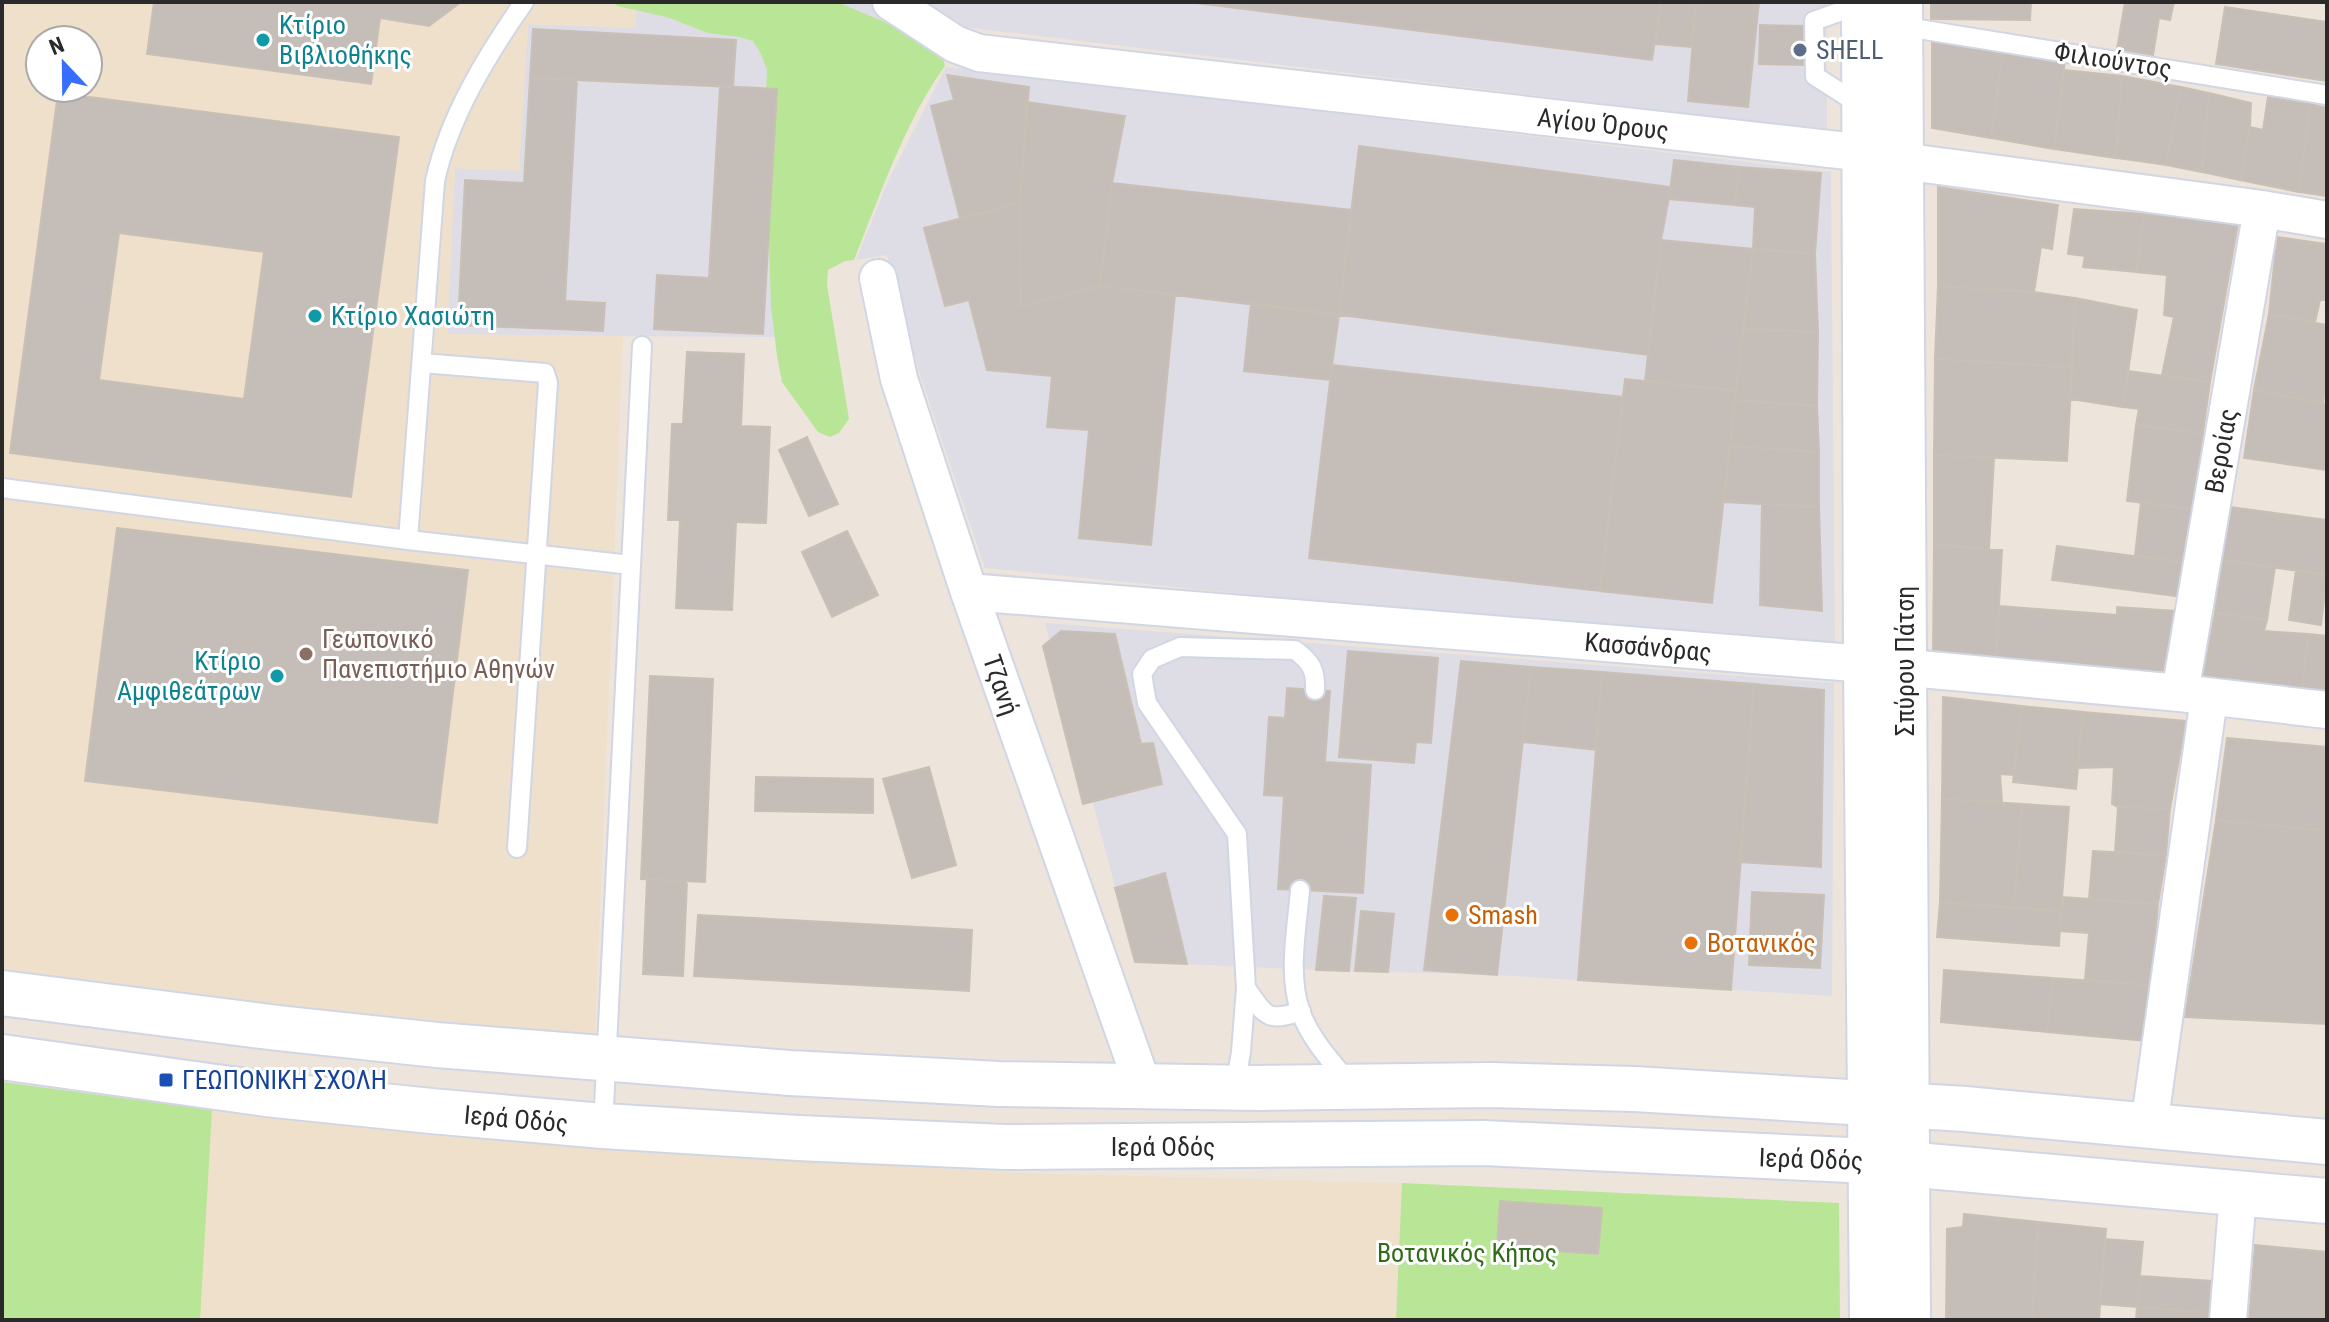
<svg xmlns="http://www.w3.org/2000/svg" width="2329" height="1322" viewBox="0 0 2329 1322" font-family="'Roboto Condensed',sans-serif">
	<rect width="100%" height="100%" fill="#ede4dc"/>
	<path fill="#dedde5" d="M 636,2 L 1826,2 L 1827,130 L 963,27 L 782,29 L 779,337 L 447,335 L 455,168 L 519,171 L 528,24 L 635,28 Z
		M 946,67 L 1831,172 L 1835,653 L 985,568 L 919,371 L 887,255 L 856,260 L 887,183 Z
		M 1045,623 L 1834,683 L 1832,996 L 1497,975 L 1316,970 L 1135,962 Z"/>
	<path fill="#efe0cb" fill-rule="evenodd" d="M 2,2 L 636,2 L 635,28 L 528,24 L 519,171 L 455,168 L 447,334 L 623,336 L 595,1036 L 175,994 L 2,972 ZM 40,40 L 88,40 L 88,88 L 40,88 Z
		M 2,1082 L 212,1110 L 609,1149 L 1019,1173 L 1402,1183 L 1396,1320 L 2,1320 Z"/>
	<path fill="#b8e696" d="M 615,2 L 837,2 L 913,34 L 943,59 L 945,66 C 907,117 878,200 854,260 L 845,261 L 828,270 L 827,285 L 849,419 L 839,433 L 830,437 L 818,432 L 782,382 L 777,356 L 771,306 L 769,243 L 765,114 L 767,69 L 760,52 L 753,41 L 739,37 L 708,33 L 667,17 L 617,6 Z
		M 2,1082 L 212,1110 L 200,1320 L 2,1320 Z
		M 1402,1183 L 1839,1203 L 1840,1320 L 1396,1320 Z"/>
	<path fill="#c5beb8" stroke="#c9c0b5" stroke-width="2" fill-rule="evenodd" d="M 154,2 L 461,2 L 429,26 L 380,18 L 371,84 L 147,54 Z
		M 1188,2 L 1661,2 L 1652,60 Z
		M 1661,2 L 1696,2 L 1691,47 L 1656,44 Z
		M 1696,2 L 1759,2 L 1748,107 L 1688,101 Z
		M 1931,2 L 2031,2 L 2030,20 L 1931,19 Z
		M 2125,2 L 2174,2 L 2170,20 L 2159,18 L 2153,55 L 2117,49 Z
		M 2225,7 L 2327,22 L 2327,81 L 2216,64 Z
		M 1760,25 L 1807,26 L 1806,65 L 1759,64 Z
		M 533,29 L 736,40 L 733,87 L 530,78 Z
		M 1932,40 L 2003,50 L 1991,138 L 1932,128 Z
		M 2003,50 L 2065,59 L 2054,149 L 1991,138 Z
		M 2064,70 L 2122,76 L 2116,158 L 2054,149 Z
		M 947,75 L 1029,87 L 1020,203 L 960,218 L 931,106 L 954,100 Z
		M 2122,76 L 2181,87 L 2166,165 L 2116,158 Z
		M 530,78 L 577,80 L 565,301 L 605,303 L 603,331 L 458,325 L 465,180 L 524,183 Z
		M 720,86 L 777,89 L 763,334 L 654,329 L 657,275 L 709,278 Z
		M 2181,87 L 2209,93 L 2202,172 L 2166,165 Z
		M 58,93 L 399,137 L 351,497 L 10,453 ZM 119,233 L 264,252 L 244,399 L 99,380 Z
		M 2209,93 L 2251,103 L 2250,127 L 2240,180 L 2202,172 Z
		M 2268,97 L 2310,104 L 2299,192 L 2240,180 L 2250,127 L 2263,130 Z
		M 1027,102 L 1125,116 L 1112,183 L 1100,286 L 1021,306 L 1020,203 Z
		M 2310,104 L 2327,108 L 2327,196 L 2299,192 Z
		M 1359,146 L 1671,187 L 1661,240 L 1648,355 L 1339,315 Z
		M 1674,160 L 1739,167 L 1735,205 L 1669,199 Z
		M 1739,167 L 1821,173 L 1815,254 L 1753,249 L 1755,207 L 1735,205 Z
		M 1112,183 L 1351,210 L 1339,315 L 1100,286 Z
		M 1938,187 L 2058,205 L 2052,249 L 2041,247 L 2034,292 L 1938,286 Z
		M 1020,203 L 1021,306 L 1100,286 L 1175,295 L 1151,545 L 1079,538 L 1089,430 L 1047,427 L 1052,376 L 987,370 L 969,300 L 945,306 L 924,228 Z
		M 2074,209 L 2144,214 L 2136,272 L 2083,267 L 2085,256 L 2068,254 Z
		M 2144,214 L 2238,223 L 2210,382 L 2162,375 L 2174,317 L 2164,315 L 2167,275 L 2136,272 Z
		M 2277,237 L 2327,244 L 2327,300 L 2320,300 L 2315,322 L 2269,314 Z
		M 1661,240 L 1753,249 L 1736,391 L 1645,381 Z
		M 1753,249 L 1815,254 L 1818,332 L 1743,329 Z
		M 1938,286 L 2034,292 L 2075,298 L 2072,367 L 1935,359 Z
		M 2075,298 L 2137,310 L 2123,407 L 2070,399 Z
		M 1251,303 L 1339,315 L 1330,380 L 1244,371 Z
		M 2269,314 L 2327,325 L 2327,381 L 2323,403 L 2254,390 Z
		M 1743,329 L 1818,332 L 1817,406 L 1735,400 Z
		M 687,352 L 744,354 L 741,426 L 770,427 L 766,523 L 736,522 L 732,610 L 676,608 L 680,520 L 668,520 L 672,424 L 683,424 Z
		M 1935,359 L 2072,367 L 2067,461 L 1934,455 Z
		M 1332,365 L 1623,397 L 1600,591 L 1309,558 Z
		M 2128,371 L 2210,382 L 2203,433 L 2136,425 L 2139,409 L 2123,407 Z
		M 1625,379 L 1736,391 L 1712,603 L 1600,591 Z
		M 2254,390 L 2327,404 L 2327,470 L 2244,458 Z
		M 1735,400 L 1817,406 L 1819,452 L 1730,446 Z
		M 2136,425 L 2203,433 L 2193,509 L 2127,501 Z
		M 807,437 L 838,504 L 809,516 L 779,450 Z
		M 1730,446 L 1819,452 L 1819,507 L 1724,502 Z
		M 1934,455 L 1994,458 L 1989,549 L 1934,545 Z
		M 2141,502 L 2193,509 L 2187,563 L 2135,556 Z
		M 1762,504 L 1819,507 L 1822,611 L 1760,605 Z
		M 2230,507 L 2327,520 L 2327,575 L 2222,560 Z
		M 117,528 L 468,570 L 437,823 L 85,781 Z
		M 847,531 L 878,595 L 832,617 L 802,552 Z
		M 1934,545 L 2002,550 L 1996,661 L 1933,656 Z
		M 2057,546 L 2187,563 L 2182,597 L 2052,580 Z
		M 2222,560 L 2275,567 L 2267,620 L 2215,613 Z
		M 2296,570 L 2327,575 L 2321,625 L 2289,620 Z
		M 1999,606 L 2117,615 L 2117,607 L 2176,611 L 2170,675 L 1996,661 Z
		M 2215,613 L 2267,620 L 2264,631 L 2308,634 L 2302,693 L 2201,684 Z
		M 1061,631 L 1115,634 L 1141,744 L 1153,743 L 1162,784 L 1083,804 L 1043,646 Z
		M 2308,634 L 2327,636 L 2327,695 L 2302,693 Z
		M 1348,651 L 1438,658 L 1431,743 L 1416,742 L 1414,763 L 1339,757 Z
		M 1461,661 L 1531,667 L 1497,975 L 1424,970 Z
		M 1531,667 L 1602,672 L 1596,750 L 1523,742 Z
		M 1602,672 L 1754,684 L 1731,990 L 1578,980 Z
		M 650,676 L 713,679 L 705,882 L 641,879 Z
		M 1754,684 L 1824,690 L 1821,867 L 1740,862 Z
		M 1287,688 L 1330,691 L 1325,762 L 1371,765 L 1363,893 L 1278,889 L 1284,796 L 1264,795 L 1269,717 L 1285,718 Z
		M 1943,697 L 2021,706 L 2014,775 L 2000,774 L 2002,802 L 1942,799 Z
		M 2021,706 L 2083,712 L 2076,789 L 2013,782 Z
		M 2083,712 L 2186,721 L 2170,809 L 2118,807 L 2112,804 L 2114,767 L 2077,768 Z
		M 2227,738 L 2327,747 L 2327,831 L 2216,820 Z
		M 929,767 L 956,865 L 912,878 L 883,779 Z
		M 756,777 L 873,779 L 873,813 L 755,811 Z
		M 1942,799 L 2022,804 L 2014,908 L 1940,902 Z
		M 2022,804 L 2069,807 L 2061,911 L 2014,908 Z
		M 2118,807 L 2170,809 L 2166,855 L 2115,852 Z
		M 2216,820 L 2327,831 L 2327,1024 L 2185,1017 Z
		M 2093,851 L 2166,855 L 2158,904 L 2089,899 Z
		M 1165,873 L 1187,964 L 1135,962 L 1115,888 Z
		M 647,879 L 687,881 L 683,976 L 643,974 Z
		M 1752,892 L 1824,895 L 1820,968 L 1749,965 Z
		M 1324,896 L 1356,898 L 1349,971 L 1316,970 Z
		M 2063,897 L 2158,904 L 2151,985 L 2085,980 L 2089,933 L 2060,931 Z
		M 1940,902 L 2061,911 L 2059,946 L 1937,937 Z
		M 1361,911 L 1394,914 L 1388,972 L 1355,971 Z
		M 698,915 L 972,930 L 969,991 L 694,976 Z
		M 1944,970 L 2052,978 L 2047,1032 L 1941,1022 Z
		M 2052,978 L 2151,985 L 2147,1041 L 2047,1032 Z
		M 1500,1201 L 1602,1208 L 1598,1254 L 1497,1247 Z
		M 1964,1214 L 2038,1222 L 2032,1320 L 1946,1320 L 1947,1229 L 1963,1227 Z
		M 2038,1222 L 2106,1229 L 2099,1320 L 2032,1320 Z
		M 2105,1239 L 2143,1242 L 2137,1307 L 2100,1304 Z
		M 2255,1245 L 2327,1252 L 2327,1320 L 2249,1320 Z
		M 2140,1276 L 2212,1281 L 2209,1313 L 2137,1307 Z
		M 2137,1307 L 2209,1313 L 2208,1320 L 2136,1320 Z"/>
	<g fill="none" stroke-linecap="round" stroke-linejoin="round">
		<defs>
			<path id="service" d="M 1900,26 L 2327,95
				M 1863,107 L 1815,76 L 1814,21 L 1864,3
				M 422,363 L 545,373 L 548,383 L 517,848
				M 2,488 L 408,540 L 631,565
				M 408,540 L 435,181 C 449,117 487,55 524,2
				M 1300,890 C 1297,929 1287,975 1301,1013 C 1311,1040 1332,1062 1350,1084
				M 1246,988 C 1265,1015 1266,1023 1301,1011
				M 1235,1087 L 1241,1052 L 1246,988 L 1237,834 L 1147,703 L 1142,674 L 1152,659 L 1180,647 L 1295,650 C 1311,662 1316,670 1315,690
				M 603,1126 L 642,346"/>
			<path id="minor" d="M 891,2 L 955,44 L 979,53 L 1865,153 L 1901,161 L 2262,209 L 2327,220
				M 878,278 L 899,379 L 969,592 L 1143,1086
				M 969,592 L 1866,664 L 2180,693 L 2327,710
				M 2180,693 L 2262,209
				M 2149,1126 L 2209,698
				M 2228,1320 L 2238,1193"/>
			<path id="tertiary" d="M 1864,2 L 1866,664 L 1872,1320
				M 1900,2 L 1908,1320"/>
			<path id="secondary" d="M 2,993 L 278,1028 L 437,1045 L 790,1073 L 999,1084 L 1259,1088 L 1491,1085 L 1634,1089 L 1965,1109 L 2327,1142
				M 2,1057 L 266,1094 L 431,1111 L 603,1126 L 798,1138 L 1005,1147 L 1484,1143 L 1871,1161 L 2327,1201"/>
		</defs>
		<use href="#service" stroke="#d1d6e4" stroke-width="22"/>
		<use href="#minor" stroke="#d1d6e4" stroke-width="40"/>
		<use href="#tertiary" stroke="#d1d6e4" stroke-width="48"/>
		<use href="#secondary" stroke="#d1d6e4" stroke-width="48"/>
		<use href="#service" stroke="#fff" stroke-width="18"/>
		<use href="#minor" stroke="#fff" stroke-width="36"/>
		<use href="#tertiary" stroke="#fff" stroke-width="44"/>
		<use href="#secondary" stroke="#fff" stroke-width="44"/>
	</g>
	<g fill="#0f9aa8" stroke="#fff" stroke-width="3">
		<circle cx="263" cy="40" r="8"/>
		<circle cx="315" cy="316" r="8"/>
		<circle cx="277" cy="676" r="8"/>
	</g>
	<circle fill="#5c6f8a" stroke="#fff" stroke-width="3" cx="1800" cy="50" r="8"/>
	<circle fill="#8d6e63" stroke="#fff" stroke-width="3" cx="306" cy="654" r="8"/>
	<g fill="#e8710a" stroke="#fff" stroke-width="3">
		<circle cx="1452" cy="915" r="8"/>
		<circle cx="1691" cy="943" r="8"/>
	</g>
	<rect fill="#1a4fb4" stroke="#fff" stroke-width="3" x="158" y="1072" width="16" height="16" rx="4"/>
	<g text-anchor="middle" stroke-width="6" stroke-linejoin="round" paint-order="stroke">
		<g font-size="26" fill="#0d838f" stroke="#fff" text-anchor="start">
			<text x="279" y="34">Κτίριο<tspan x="279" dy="30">Βιβλιοθήκης</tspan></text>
			<text x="331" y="325">Κτίριο Χασιώτη</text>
			<text x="261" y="670" text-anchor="end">Κτίριο<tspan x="261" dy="30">Αμφιθεάτρων</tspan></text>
		</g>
		<g font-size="26" fill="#4e5e75" stroke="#fff" text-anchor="start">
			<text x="1816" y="59">SHELL</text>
		</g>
		<g font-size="26" fill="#2a2a2a" stroke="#fff">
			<text transform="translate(2113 60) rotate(9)" y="9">Φιλιούντος</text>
			<text transform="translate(1603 124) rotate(6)" y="9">Αγίου Όρους</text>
			<text transform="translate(2221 451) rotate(-80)" y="9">Βεροίας</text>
			<text transform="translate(1648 647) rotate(5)" y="9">Κασσάνδρας</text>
			<text transform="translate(1905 661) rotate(-90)" y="9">Σπύρου Πάτση</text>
			<text transform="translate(1001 685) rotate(71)" y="9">Τζανή</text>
			<text transform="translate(516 1119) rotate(5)" y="9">Ιερά Οδός</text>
			<text x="1163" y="1156">Ιερά Οδός</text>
			<text transform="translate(1811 1159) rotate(2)" y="9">Ιερά Οδός</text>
		</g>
		<g font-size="26" fill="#785e54" stroke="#fff" text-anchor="start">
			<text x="322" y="648">Γεωπονικό<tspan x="322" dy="30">Πανεπιστήμιο Αθηνών</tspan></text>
		</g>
		<g font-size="26" fill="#c56008" stroke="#fff" text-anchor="start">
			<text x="1468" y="924">Smash</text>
			<text x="1707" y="952">Βοτανικός</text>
		</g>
		<g font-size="26" fill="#164399" stroke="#fff" text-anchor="start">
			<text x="182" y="1089">ΓΕΩΠΟΝΙΚΗ ΣΧΟΛΗ</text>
		</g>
		<g font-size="26" fill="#306b17" stroke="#fff">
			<text x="1467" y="1262">Βοτανικός Κήπος</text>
		</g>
	</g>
	<rect width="2329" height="1322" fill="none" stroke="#2a2a2a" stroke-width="8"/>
	<g transform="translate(64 64) rotate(338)"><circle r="38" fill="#ffffff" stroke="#aaaaaa" stroke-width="2"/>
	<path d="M0-6L14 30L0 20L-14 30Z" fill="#376eff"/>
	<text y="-12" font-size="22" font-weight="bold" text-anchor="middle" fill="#2a2a2a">N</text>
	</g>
</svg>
